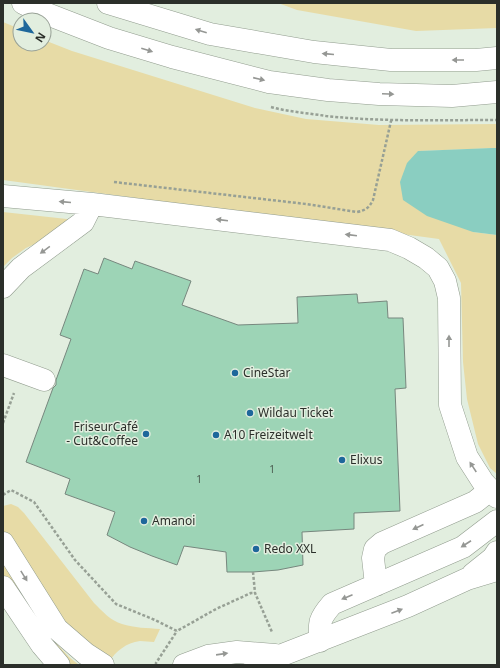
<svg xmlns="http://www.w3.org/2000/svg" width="500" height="668" viewBox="0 0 500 668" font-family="'Noto Sans',sans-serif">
	<rect width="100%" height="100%" fill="#e2eedf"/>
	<path fill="#e7dba6" d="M 278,3 L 497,3 L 497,28 L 416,31 L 297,10 Z
		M 3,22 L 20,29 L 20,44 L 44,44 L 44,40 L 72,51 L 255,108 L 306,119 L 379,125 L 497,124 L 497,148 L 418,151 L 473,232 L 497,235 L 497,474 L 490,468 L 478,444 L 467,399 L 463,362 L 461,283 L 439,239 L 3,180 Z
		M 3,212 L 76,220 L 59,233 L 26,248 L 12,258 L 3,267 Z
		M 11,504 L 18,507 L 24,513 L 94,603 C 102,611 111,621 122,624 C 134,628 148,628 160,629 L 154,642 C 149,642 145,641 140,641 C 126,643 116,651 109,662 L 67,630 L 3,531 L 3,506 Z
		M 3,564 L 11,572 L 47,631 L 57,644 L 69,657 L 79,665 L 66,665 L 43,639 L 3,575 Z"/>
	<path fill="#8acec1" d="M 492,148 L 497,148 L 497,235 L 473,232 L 427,216 L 403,200 L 400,182 L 407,163 L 418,151 Z"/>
	<path fill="#9dd4b6" stroke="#77877e" d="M 104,258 L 132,269 L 135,261 L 191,281 L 182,305 L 238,325 L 298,323 L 297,297 L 357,294 L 358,303 L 387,301 L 388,318 L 403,318 L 406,388 L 395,389 L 400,511 L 354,513 L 354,529 L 302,532 L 303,565 L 278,570 L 253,572 L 227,572 L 226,552 L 184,546 L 177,565 L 152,556 L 130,547 L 107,535 L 115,512 L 65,494 L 70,479 L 26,462 L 53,388 L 56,385 L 56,380 L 71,339 L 60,335 L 84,269 L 98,274 Z"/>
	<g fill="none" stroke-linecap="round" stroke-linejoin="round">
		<defs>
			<path id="minor" d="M 3,196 L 92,204 L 390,240 L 409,248 L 426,258 L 438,268 L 445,281 L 449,298 L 450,405 L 467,457 L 483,482 L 497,497
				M 3,287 L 21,268 L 83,222 L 92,204
				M 3,365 L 44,380
				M 3,543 L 57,629 L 86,654 L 103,665
				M 473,574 L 493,558 L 497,552
				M 376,585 L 373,558 L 375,549 L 382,543 L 475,502 L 490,490
				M 3,587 L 42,645 L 59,665
				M 320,641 C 319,622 319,619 332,604 L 463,547 L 497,521
				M 184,665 L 208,656 L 237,652 L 275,655
				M 255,665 L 282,655 L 408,606 L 467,579 L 497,570"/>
			<path id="major" d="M 23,3 L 42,12 L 109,38 L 172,57 L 269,82 L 328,90 L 379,94 L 452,96 L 497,92
				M 108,3 L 210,34 L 314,52 L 391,60 L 476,60 L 497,58"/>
		</defs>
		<use href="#minor" stroke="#919c8e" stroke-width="23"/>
		<use href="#major" stroke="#919c8e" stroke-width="23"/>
		<path stroke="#97a095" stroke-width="2.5" stroke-dasharray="3 2" stroke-linecap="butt" d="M 271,107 C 289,112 308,113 326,116 C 383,122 440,120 497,120
			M 114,182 L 306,204 L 357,212 C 366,210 369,208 373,200 L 391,121
			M 3,423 L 14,393
			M 3,495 L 11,490 L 34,502 L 75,560 L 116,604 L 155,620 L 177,631 L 216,609 L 251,593 L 255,593
			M 253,572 L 255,593 L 272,632
			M 156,665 L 156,663 L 177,631"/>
		<use href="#minor" stroke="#fff" stroke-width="22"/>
		<use href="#major" stroke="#fff" stroke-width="22"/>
	</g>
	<defs><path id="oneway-solid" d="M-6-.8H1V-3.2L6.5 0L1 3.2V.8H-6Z"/></defs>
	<g fill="#959794">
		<use href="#oneway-solid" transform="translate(201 31) rotate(-163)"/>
		<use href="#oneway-solid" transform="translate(147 50) rotate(17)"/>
		<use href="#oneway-solid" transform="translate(328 54) rotate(-175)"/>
		<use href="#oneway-solid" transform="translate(458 60) rotate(-180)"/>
		<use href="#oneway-solid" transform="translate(259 79) rotate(13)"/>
		<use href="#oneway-solid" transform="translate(388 94) rotate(2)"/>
		<use href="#oneway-solid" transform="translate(65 202) rotate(-175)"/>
		<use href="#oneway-solid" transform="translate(222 220) rotate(-173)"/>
		<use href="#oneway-solid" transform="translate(351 235) rotate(-173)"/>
		<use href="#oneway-solid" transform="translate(45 250) rotate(144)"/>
		<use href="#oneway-solid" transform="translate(449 341) rotate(-90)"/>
		<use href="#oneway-solid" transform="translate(473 467) rotate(-123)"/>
		<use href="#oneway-solid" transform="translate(418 527) rotate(156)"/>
		<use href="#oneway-solid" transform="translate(466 544) rotate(147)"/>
		<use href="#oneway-solid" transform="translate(24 576) rotate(58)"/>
		<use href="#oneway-solid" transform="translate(347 597) rotate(157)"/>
		<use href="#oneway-solid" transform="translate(397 611) rotate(-21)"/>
		<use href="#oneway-solid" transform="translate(222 654) rotate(-8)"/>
	</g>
	<g fill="#1e679b" stroke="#e2eedf" stroke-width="1.5">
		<circle cx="235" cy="373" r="4"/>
		<circle cx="250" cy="413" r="4"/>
		<circle cx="146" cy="434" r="4"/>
		<circle cx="216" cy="435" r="4"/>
		<circle cx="342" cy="460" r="4"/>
		<circle cx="144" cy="521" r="4"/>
		<circle cx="256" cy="549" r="4"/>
	</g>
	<g text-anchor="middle" stroke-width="3" stroke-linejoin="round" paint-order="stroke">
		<g font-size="10" fill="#48584d">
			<text x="272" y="473">1</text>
			<text x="199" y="483">1</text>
		</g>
		<g font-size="12" fill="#2b2f2a" stroke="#e2eedf" text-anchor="start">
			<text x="243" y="377">CineStar</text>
			<text x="258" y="417">Wildau Ticket</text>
			<text x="138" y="431" text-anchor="end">FriseurCafé<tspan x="138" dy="14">- Cut&amp;Coffee</tspan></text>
			<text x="224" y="439">A10 Freizeitwelt</text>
			<text x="350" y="464">Elixus</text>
			<text x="152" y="525">Amanoi</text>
			<text x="264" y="553">Redo XXL</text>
		</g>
	</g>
	<rect width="500" height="668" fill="none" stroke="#2b2f2a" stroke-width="8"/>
	<g transform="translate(32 32) rotate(123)"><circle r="19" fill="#e2eedf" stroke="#99a297"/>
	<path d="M0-3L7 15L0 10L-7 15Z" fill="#1e679b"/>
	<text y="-6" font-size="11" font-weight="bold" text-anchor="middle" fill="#2b2f2a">N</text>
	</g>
</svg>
